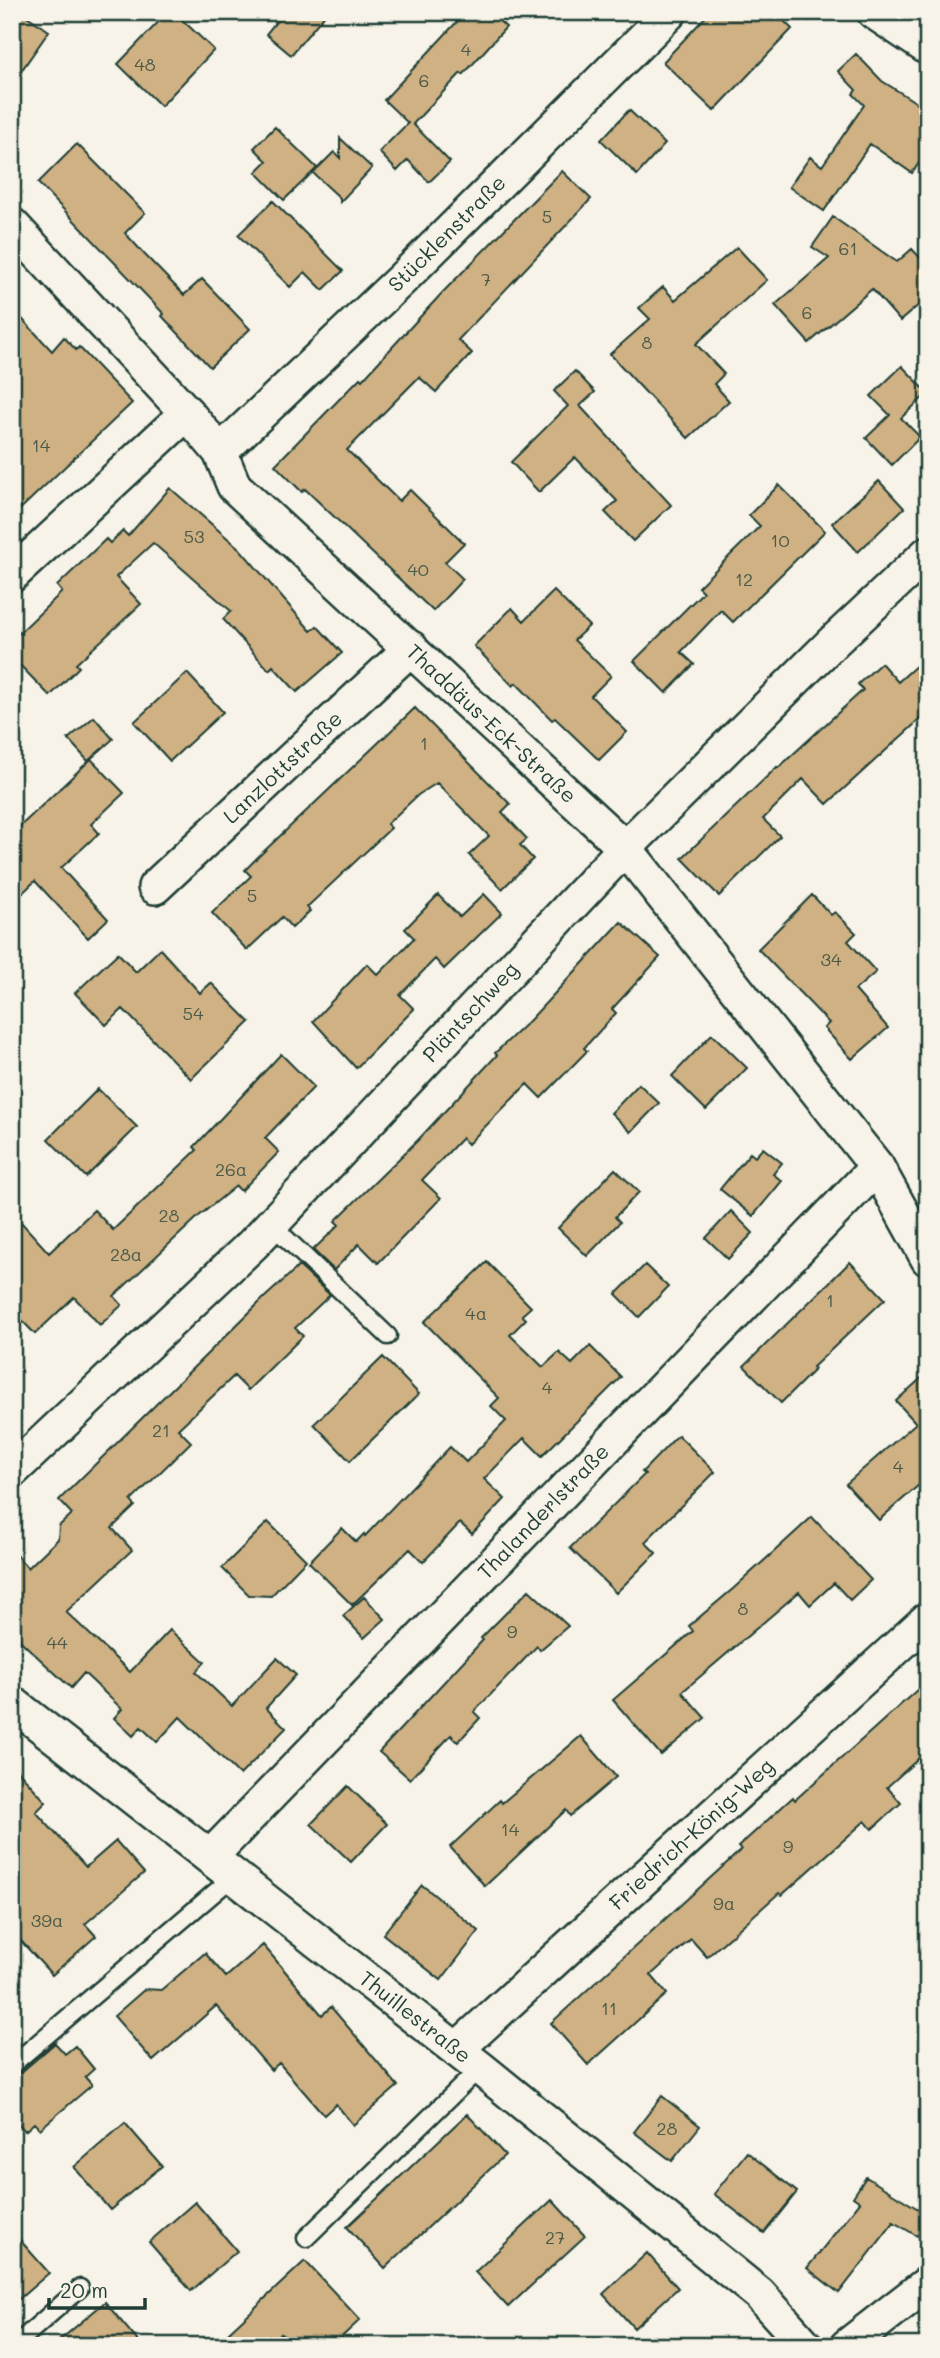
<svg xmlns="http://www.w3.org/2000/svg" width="940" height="2358" viewBox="0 0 940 2358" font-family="Mali,sans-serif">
	<rect width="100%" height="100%" fill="#f7f3e8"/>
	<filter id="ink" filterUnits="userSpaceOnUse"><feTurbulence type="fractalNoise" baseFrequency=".0143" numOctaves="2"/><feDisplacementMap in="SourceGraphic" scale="14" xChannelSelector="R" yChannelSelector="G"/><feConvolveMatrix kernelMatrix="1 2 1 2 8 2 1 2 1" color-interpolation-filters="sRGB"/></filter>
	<g filter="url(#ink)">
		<path fill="#cfb183" stroke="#1f3d34" stroke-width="2" d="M 12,12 L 21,12 L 49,31 L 12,84 Z
			M 168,12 L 174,12 L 214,50 L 161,106 L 118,64 Z
			M 284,12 L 327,12 L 291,55 L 266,34 Z
			M 466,12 L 489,12 L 506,27 L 463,75 L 461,73 L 413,124 L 450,162 L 429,182 L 408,160 L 397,171 L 379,152 L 408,123 L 384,100 Z
			M 710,12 L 775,12 L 792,29 L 714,111 L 663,62 Z
			M 856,54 L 882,81 L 928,110 L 928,150 L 912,173 L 870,144 L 824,211 L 789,187 L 810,157 L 822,166 L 864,105 L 853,94 L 856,90 L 838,71 Z
			M 629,110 L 665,144 L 637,175 L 601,140 Z
			M 275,127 L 317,168 L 284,200 L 256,172 L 267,161 L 254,148 Z
			M 340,138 L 372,168 L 340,202 L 340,198 L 313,173 L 334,152 L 340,158 Z
			M 77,144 L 145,213 L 125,233 L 145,255 L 184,295 L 202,279 L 250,329 L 210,367 L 162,316 L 164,314 L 38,183 Z
			M 562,171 L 591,199 L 458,340 L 472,353 L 436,392 L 419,377 L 347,450 L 399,501 L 410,490 L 464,543 L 445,562 L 463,579 L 433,611 L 305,489 L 302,492 L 275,465 L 360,378 L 362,380 L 443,292 Z
			M 273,201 L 343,271 L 323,290 L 305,272 L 290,287 L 238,235 Z
			M 833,217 L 897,262 L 912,249 L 928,266 L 928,297 L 900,321 L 872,289 L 809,343 L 775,305 L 829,258 L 812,247 Z
			M 737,247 L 767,280 L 696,344 L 724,374 L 714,384 L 729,401 L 688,438 L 610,354 L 650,319 L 639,308 L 663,287 L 675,300 Z
			M 12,308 L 52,351 L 64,337 L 76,350 L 79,347 L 132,403 L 12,517 Z
			M 902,366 L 928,393 L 901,418 L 920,437 L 892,465 L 866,438 L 890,415 L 871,396 Z
			M 575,371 L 595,392 L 580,406 L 671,505 L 633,541 L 605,512 L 617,501 L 575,457 L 539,492 L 511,462 L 568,406 L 554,391 Z
			M 879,481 L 904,508 L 858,552 L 832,523 Z
			M 779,485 L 825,531 L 733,622 L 721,610 L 681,652 L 694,664 L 666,693 L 634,661 L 703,592 L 698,587 L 760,526 L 749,515 Z
			M 170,488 L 240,549 L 311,631 L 317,626 L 342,653 L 297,692 L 273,666 L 269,670 L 223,619 L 231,611 L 153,543 L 116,577 L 141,604 L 76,664 L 79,667 L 50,696 L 12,657 L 12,640 L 62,592 L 57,586 L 106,539 L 110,543 L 123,531 L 128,536 Z
			M 554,591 L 589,626 L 574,640 L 611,676 L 591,696 L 627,732 L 599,760 L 555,718 L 552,720 L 516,683 L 513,686 L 474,646 L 512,608 L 524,621 Z
			M 928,655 L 928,712 L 827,804 L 803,779 L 763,819 L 780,836 L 719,896 L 682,858 L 777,767 L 778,768 L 863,690 L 858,684 L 881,663 L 898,682 Z
			M 187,673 L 223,712 L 170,761 L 134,722 Z
			M 415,708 L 510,804 L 502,812 L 527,839 L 520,845 L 533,859 L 502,889 L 469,855 L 489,836 L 437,783 L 418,795 L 387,824 L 391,828 L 307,907 L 310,911 L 292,928 L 282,917 L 247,950 L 212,913 L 251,876 L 245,870 L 259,856 Z
			M 94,717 L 113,739 L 88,761 L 68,739 Z
			M 91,759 L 124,793 L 91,824 L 99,833 L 61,868 L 108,919 L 88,938 L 35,881 L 12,903 L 12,834 Z
			M 484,894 L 502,913 L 444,969 L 435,959 L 400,995 L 414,1009 L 356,1068 L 313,1021 L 367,964 L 378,975 L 414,938 L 405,929 L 438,895 L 460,917 Z
			M 812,895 L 831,915 L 835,912 L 856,933 L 848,941 L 876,972 L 855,990 L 888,1028 L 852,1059 L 824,1028 L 829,1023 L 758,949 Z
			M 621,922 L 660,957 L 612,1009 L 616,1013 L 584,1048 L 587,1051 L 541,1098 L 527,1084 L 468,1144 L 462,1138 L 422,1180 L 441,1198 L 378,1263 L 359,1244 L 334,1270 L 313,1250 L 339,1225 L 335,1221 L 418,1140 L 497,1055 L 495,1053 L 530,1020 Z
			M 160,949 L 200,993 L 211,983 L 250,1022 L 191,1079 L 123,1009 L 106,1025 L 75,993 L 118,953 L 136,972 Z
			M 712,1034 L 747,1068 L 706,1110 L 672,1076 Z
			M 281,1054 L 314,1087 L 265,1138 L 279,1152 L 241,1191 L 236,1186 L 199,1216 L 114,1296 L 122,1305 L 100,1325 L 74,1297 L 35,1334 L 12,1310 L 12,1212 L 49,1253 L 94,1210 L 113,1230 L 197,1150 L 194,1147 Z
			M 639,1084 L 659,1103 L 631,1132 L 611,1113 Z
			M 98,1089 L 137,1127 L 86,1177 L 48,1139 Z
			M 763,1148 L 782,1163 L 773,1174 L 782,1181 L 753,1216 L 720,1189 L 750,1153 L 755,1157 Z
			M 615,1169 L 639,1192 L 615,1217 L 620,1222 L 587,1256 L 558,1228 Z
			M 731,1211 L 753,1233 L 728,1259 L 706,1238 Z
			M 487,1262 L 531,1307 L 522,1315 L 526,1319 L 510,1335 L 543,1367 L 559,1352 L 572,1364 L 590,1346 L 621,1377 L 542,1456 L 524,1438 L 484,1479 L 505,1499 L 472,1534 L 460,1523 L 423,1562 L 410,1549 L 352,1605 L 309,1562 L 342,1528 L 356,1542 L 364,1534 L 365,1536 L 450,1447 L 466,1462 L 506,1421 L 491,1406 L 499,1398 L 424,1322 Z
			M 850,1262 L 885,1299 L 813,1367 L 815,1369 L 781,1403 L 744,1366 Z
			M 645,1265 L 668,1287 L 639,1317 L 616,1294 Z
			M 299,1266 L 330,1295 L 295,1328 L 303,1336 L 248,1390 L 234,1376 L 178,1429 L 191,1442 L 131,1501 L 135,1506 L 112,1528 L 132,1550 L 66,1612 L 130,1672 L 170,1630 L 205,1662 L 196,1672 L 232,1706 L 277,1658 L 296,1675 L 266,1708 L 286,1728 L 240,1775 L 180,1717 L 157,1742 L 141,1727 L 133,1736 L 114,1718 L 122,1709 L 84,1673 L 71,1688 L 12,1633 L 12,1551 L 28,1568 L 58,1539 L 59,1526 L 72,1514 L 59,1500 L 265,1297 Z
			M 383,1357 L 419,1394 L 350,1461 L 314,1424 Z
			M 928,1372 L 928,1477 L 879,1520 L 846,1484 L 916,1423 L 896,1401 Z
			M 678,1435 L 715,1472 L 645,1542 L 656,1553 L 616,1593 L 570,1548 L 645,1474 L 642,1472 Z
			M 812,1517 L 871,1580 L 850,1600 L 834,1583 L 810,1605 L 799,1592 L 682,1692 L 705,1718 L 661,1755 L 613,1700 L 693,1631 L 689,1626 L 734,1588 Z
			M 268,1522 L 306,1560 L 271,1596 L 249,1595 L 222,1568 Z
			M 529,1590 L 568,1626 L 540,1650 L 537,1646 L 474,1712 L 480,1718 L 458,1742 L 451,1735 L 410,1779 L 379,1752 L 483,1640 L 481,1638 Z
			M 364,1597 L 385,1619 L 364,1638 L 343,1616 Z
			M 928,1680 L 928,1750 L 887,1787 L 901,1803 L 872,1829 L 865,1821 L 782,1895 L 779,1893 L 707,1957 L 691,1939 L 651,1975 L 667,1994 L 588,2065 L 551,2023 L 741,1850 L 738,1847 L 793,1797 L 795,1800 Z
			M 581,1736 L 616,1777 L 570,1816 L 566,1810 L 485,1886 L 450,1847 L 500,1800 L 502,1803 Z
			M 12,1764 L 46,1802 L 36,1812 L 86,1867 L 116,1841 L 144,1873 L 85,1924 L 96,1936 L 52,1975 L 12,1931 Z
			M 348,1786 L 387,1824 L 351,1862 L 311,1824 Z
			M 422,1885 L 479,1931 L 441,1980 L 383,1934 Z
			M 263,1945 L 322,2015 L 331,2007 L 398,2086 L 353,2125 L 336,2104 L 324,2115 L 279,2063 L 271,2070 L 216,2006 L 153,2061 L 114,2016 L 145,1989 L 161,1990 L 205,1953 L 226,1977 Z
			M 55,2043 L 65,2054 L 75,2046 L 94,2069 L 85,2077 L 92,2085 L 40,2129 L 34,2123 L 25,2131 L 12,2117 L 12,2080 Z
			M 662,2096 L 700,2126 L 672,2161 L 634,2132 Z
			M 467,2114 L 505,2155 L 385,2268 L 347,2227 Z
			M 125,2123 L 162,2166 L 110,2210 L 74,2167 Z
			M 747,2152 L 797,2192 L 764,2233 L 714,2194 Z
			M 866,2177 L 928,2215 L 928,2220 L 917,2236 L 892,2221 L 894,2222 L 839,2293 L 807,2268 L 860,2202 L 853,2197 Z
			M 552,2200 L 585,2236 L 508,2307 L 475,2272 Z
			M 195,2202 L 237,2251 L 191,2291 L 149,2242 Z
			M 12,2231 L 49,2273 L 12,2305 Z
			M 647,2253 L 678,2288 L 634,2328 L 603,2294 Z
			M 305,2261 L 360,2320 L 332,2346 L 293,2346 L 281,2333 L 268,2346 L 214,2346 Z
			M 105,2302 L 142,2346 L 53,2346 Z"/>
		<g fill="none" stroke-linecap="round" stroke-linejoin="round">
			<defs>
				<path id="lane" d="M 271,1224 L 388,1336
					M 12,2065 L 234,1876
					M 306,2238 L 480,2068
					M 14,2346 L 80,2288"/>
				<g id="street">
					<path d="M 874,12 L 928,48"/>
					<path id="s1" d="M 12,225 L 187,413 L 220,452 L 234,486 L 625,848 L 877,1167 L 928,1259"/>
					<path id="s2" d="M 220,452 L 403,278 L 670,12"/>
					<path d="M 12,575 L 187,413"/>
					<path id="s3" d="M 155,887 L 411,648"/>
					<path id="s4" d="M 12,1471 L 253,1244 L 625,848 L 833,642 L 928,553"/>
					<path id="s5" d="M 12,1703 L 480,2068 L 759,2294 L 806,2346"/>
					<path id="s6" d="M 210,1857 L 877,1167"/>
					<path id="s7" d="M 457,2049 L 928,1619"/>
					<path d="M 847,2346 L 928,2283"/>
				</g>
			</defs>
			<use href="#lane" stroke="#1f3d34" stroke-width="21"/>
			<use href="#street" stroke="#1f3d34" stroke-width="38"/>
			<use href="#lane" stroke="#f7f3e8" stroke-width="16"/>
			<use href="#street" stroke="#f7f3e8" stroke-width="33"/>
		</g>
	</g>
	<g text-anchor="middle" stroke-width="7" stroke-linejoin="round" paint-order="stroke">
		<g font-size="18" fill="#4b5a48">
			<text x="466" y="56">4</text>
			<text x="145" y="71">48</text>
			<text x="424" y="87">6</text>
			<text x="547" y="223">5</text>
			<text x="848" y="255">61</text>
			<text x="486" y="286">7</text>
			<text x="807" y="319">6</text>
			<text x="647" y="349">8</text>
			<text x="41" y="452">14</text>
			<text x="194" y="543">53</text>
			<text x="780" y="547">10</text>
			<text x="418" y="576">40</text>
			<text x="744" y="586">12</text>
			<text x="424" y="750">1</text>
			<text x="252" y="902">5</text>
			<text x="831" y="966">34</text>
			<text x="193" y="1020">54</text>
			<text x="231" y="1176">26a</text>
			<text x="169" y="1222">28</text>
			<text x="126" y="1261">28a</text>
			<text x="830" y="1307">1</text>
			<text x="476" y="1320">4a</text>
			<text x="547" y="1394">4</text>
			<text x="161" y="1437">21</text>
			<text x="898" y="1473">4</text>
			<text x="743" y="1615">8</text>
			<text x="512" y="1638">9</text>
			<text x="57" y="1649">44</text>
			<text x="510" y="1836">14</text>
			<text x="788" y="1853">9</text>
			<text x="724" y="1910">9a</text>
			<text x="47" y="1927">39a</text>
			<text x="609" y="2015">11</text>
			<text x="667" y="2135">28</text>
			<text x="555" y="2244">27</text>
		</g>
		<g font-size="21" fill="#1f3d34" stroke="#f7f3e8">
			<text dy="7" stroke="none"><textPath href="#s2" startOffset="315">Stücklenstraße</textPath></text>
			<text dy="7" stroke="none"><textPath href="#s1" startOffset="695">Thaddäus-Eck-Straße</textPath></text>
			<text dy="7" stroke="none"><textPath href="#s3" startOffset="175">Lanzlottstraße</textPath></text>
			<text dy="7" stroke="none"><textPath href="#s4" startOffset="649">Pläntschweg</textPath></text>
			<text dy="7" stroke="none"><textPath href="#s6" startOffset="480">Thalanderlstraße</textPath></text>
			<text dy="7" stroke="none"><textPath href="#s7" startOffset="318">Friedrich-König-Weg</textPath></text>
			<text dy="7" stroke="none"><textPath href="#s5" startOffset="511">Thuillestraße</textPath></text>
		</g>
	</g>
	<rect width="940" height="2358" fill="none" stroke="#f7f3e8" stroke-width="42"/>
	<rect x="21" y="21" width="898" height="2316" fill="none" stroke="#1f3d34" stroke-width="2.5" filter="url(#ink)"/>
	<path d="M49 2298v10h96v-10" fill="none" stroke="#1f3d34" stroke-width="3.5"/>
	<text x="60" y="2298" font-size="21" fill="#1f3d34" stroke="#f7f3e8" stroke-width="5" paint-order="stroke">20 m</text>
</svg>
